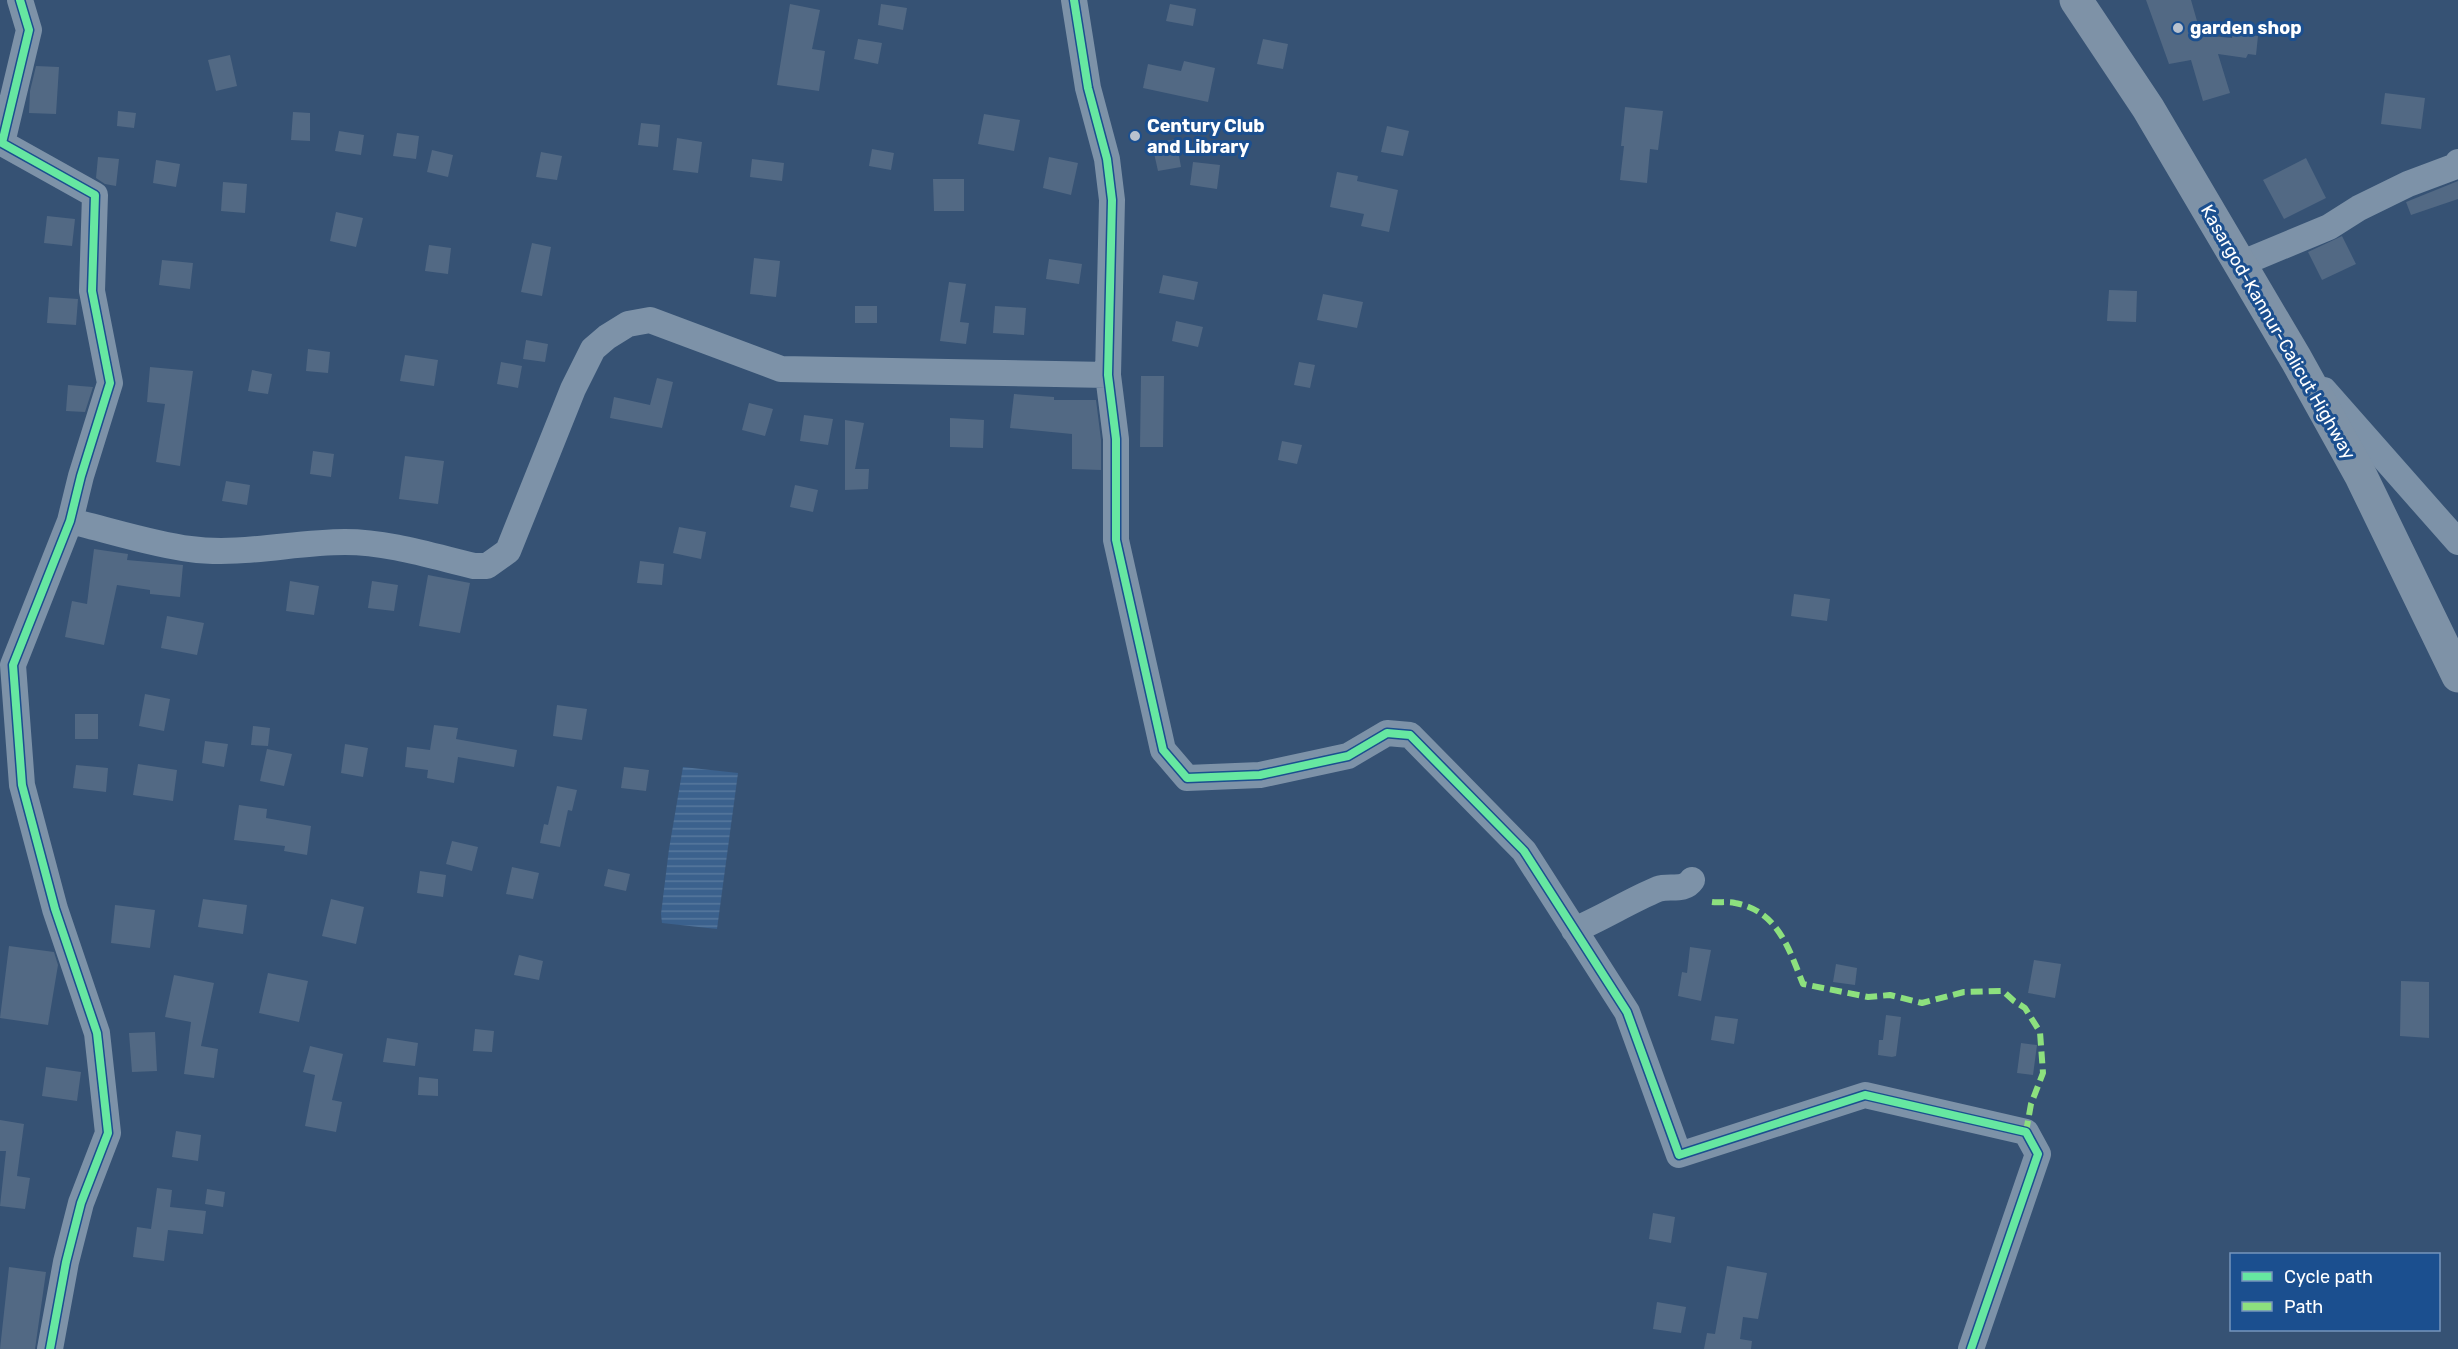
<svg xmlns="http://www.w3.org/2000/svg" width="2458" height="1349" viewBox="0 0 2458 1349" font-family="Rubik,sans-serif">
	<defs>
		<pattern id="water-rules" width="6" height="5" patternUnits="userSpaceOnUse" patternTransform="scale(1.5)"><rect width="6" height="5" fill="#3b618d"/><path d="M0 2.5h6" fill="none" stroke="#58799e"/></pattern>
	</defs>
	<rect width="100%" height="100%" fill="#365274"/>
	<path fill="url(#water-rules)" d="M 683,767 L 738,773 L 717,929 L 662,923 L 661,914 L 669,849 Z"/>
	<path fill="#526984" d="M 2146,0 L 2191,0 L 2201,35 L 2232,38 L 2234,27 L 2249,29 L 2248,35 L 2258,36 L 2256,55 L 2248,54 L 2246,58 L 2218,54 L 2230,93 L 2203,101 L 2191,60 L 2169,64 Z
		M 790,4 L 820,10 L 812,49 L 825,51 L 819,91 L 777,85 Z
		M 881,4 L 907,8 L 903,30 L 878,25 Z
		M 1170,4 L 1196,9 L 1193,26 L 1166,21 Z
		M 858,39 L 882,43 L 878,64 L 854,59 Z
		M 1263,39 L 1288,44 L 1283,69 L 1257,64 Z
		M 230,55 L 237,86 L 216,91 L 208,60 Z
		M 1184,61 L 1215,68 L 1208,102 L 1143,88 L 1148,64 L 1181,71 Z
		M 36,66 L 59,67 L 56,114 L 29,113 L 30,91 Z
		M 2385,93 L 2425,98 L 2421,129 L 2381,124 Z
		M 1625,107 L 1663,111 L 1658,150 L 1650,149 L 1647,183 L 1620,180 L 1624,146 L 1621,146 Z
		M 118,111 L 136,113 L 134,128 L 117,126 Z
		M 293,112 L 310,113 L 310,141 L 291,140 Z
		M 984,114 L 1020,120 L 1014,151 L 978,144 Z
		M 641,123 L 660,125 L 658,147 L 638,145 Z
		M 1387,126 L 1409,131 L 1403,156 L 1381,152 Z
		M 339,131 L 364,135 L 361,155 L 335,151 Z
		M 397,133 L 419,136 L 416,159 L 393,156 Z
		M 677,138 L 702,142 L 698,173 L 673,170 Z
		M 1176,139 L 1181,167 L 1158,171 L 1152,144 Z
		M 872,149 L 894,153 L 891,170 L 869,166 Z
		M 432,150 L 453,155 L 448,177 L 427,172 Z
		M 541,152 L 562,156 L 557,180 L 536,177 Z
		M 98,157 L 119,159 L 116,186 L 105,184 L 96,178 Z
		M 1049,157 L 1078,163 L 1071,195 L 1043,188 Z
		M 2306,158 L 2326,198 L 2284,219 L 2263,180 Z
		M 752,159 L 784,163 L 782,181 L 750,177 Z
		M 156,160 L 180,164 L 176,187 L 153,183 Z
		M 1193,162 L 1220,165 L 1217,189 L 1190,185 Z
		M 1337,172 L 1358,176 L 1357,181 L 1398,190 L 1389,232 L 1361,226 L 1364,214 L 1330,207 Z
		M 933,179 L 964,179 L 964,211 L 934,211 Z
		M 2458,181 L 2458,199 L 2411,215 L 2406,202 Z
		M 223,182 L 247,184 L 245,213 L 221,211 Z
		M 336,212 L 363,218 L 356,247 L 330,241 Z
		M 47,216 L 75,219 L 72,246 L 44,243 Z
		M 2342,236 L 2356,264 L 2322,280 L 2308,252 Z
		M 532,243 L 551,247 L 542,296 L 521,292 Z
		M 429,245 L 451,248 L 448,274 L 425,271 Z
		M 754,258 L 780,261 L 776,297 L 750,294 Z
		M 1049,259 L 1082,264 L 1079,284 L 1046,279 Z
		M 162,260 L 193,263 L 190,289 L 159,285 Z
		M 1163,275 L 1198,282 L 1194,300 L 1159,293 Z
		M 949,282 L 966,284 L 960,322 L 969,323 L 966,344 L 940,341 Z
		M 2109,290 L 2137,291 L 2136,322 L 2107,321 Z
		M 1323,294 L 1363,302 L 1357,328 L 1317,320 Z
		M 49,297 L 78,299 L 76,325 L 47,323 Z
		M 855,306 L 877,306 L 877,323 L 855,323 Z
		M 995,306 L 1026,308 L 1024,335 L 993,333 Z
		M 1176,321 L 1203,327 L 1198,347 L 1172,341 Z
		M 526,340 L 548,344 L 545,362 L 523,359 Z
		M 308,349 L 330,352 L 328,373 L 306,371 Z
		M 405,355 L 438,360 L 434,386 L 400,381 Z
		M 501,362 L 522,366 L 518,388 L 497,384 Z
		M 1299,362 L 1315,365 L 1310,388 L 1294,385 Z
		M 150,367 L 193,371 L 180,466 L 156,462 L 165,404 L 147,402 Z
		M 252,370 L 272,374 L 268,394 L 248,391 Z
		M 1141,376 L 1164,376 L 1163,447 L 1140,447 Z
		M 657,378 L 673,382 L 662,428 L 610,418 L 614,397 L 650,405 Z
		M 68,385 L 93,387 L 85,412 L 66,411 Z
		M 1014,394 L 1054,397 L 1054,400 L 1096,400 L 1101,440 L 1101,470 L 1072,469 L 1072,434 L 1010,428 Z
		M 749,403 L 773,409 L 765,436 L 742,430 Z
		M 804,415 L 833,419 L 828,445 L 800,441 Z
		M 950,418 L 984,420 L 983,448 L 950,447 Z
		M 845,420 L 864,423 L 855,469 L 869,469 L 868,489 L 845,490 Z
		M 1282,441 L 1302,445 L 1297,464 L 1278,460 Z
		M 313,451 L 334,454 L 331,477 L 310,474 Z
		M 405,456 L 444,461 L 438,504 L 399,499 Z
		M 226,481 L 250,485 L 247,505 L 222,501 Z
		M 795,485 L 818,490 L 813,512 L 790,507 Z
		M 679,527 L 706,532 L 701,559 L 673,553 Z
		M 94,549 L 128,554 L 127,560 L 183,565 L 180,597 L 150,594 L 150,590 L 117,585 L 104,645 L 65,637 L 72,601 L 87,604 Z
		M 640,561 L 664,564 L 662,585 L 637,583 Z
		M 428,575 L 470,583 L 460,633 L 419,626 Z
		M 290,581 L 319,586 L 314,615 L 286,611 Z
		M 372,581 L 398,585 L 394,611 L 368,608 Z
		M 1794,594 L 1830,599 L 1827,621 L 1791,616 Z
		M 167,616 L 204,623 L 197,655 L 161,648 Z
		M 145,694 L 170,699 L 164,731 L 139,726 Z
		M 557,705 L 587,709 L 582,740 L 553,736 Z
		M 75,714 L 98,714 L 98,739 L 75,739 Z
		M 434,725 L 458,728 L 456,739 L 517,750 L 514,767 L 458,757 L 454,783 L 427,778 L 428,770 L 405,767 L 407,747 L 430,750 Z
		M 253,726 L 270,728 L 268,746 L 251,745 Z
		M 205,741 L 228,744 L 224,767 L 202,763 Z
		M 345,744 L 368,748 L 363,777 L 341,773 Z
		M 267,749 L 292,754 L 284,786 L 260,781 Z
		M 138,764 L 177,770 L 173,801 L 133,795 Z
		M 76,765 L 108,768 L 106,792 L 73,788 Z
		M 624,767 L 649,770 L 646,791 L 621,788 Z
		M 557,786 L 577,790 L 572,811 L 568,810 L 560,847 L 540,843 L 544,824 L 548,825 Z
		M 239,805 L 267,809 L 266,818 L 311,826 L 307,855 L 284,851 L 285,846 L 234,840 Z
		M 452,841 L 478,847 L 472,871 L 446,864 Z
		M 512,867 L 539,873 L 533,899 L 506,894 Z
		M 608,869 L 630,874 L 626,891 L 604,886 Z
		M 420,871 L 446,875 L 443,897 L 417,893 Z
		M 203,899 L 247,905 L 243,934 L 198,927 Z
		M 331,899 L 364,907 L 356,944 L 322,936 Z
		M 115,905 L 155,910 L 150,948 L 111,943 Z
		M 9,946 L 54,952 L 58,965 L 48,1025 L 0,1018 Z
		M 1690,947 L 1711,950 L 1701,1001 L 1678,996 L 1682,972 L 1687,973 Z
		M 519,955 L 543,961 L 539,980 L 514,975 Z
		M 2034,960 L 2061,964 L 2055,998 L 2028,993 Z
		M 1836,964 L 1857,968 L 1855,985 L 1833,982 Z
		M 268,973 L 308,981 L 299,1022 L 259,1013 Z
		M 174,975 L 214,983 L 201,1046 L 218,1049 L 214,1078 L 184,1074 L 191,1022 L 165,1017 Z
		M 2401,981 L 2429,982 L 2429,1038 L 2400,1036 Z
		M 1886,1015 L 1901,1017 L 1896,1056 L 1892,1057 L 1878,1055 L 1879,1040 L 1883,1040 Z
		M 1715,1016 L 1738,1019 L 1734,1044 L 1711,1040 Z
		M 475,1029 L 494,1031 L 492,1052 L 473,1051 Z
		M 155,1032 L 157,1071 L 132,1072 L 129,1033 Z
		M 387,1038 L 418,1043 L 415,1066 L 383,1062 Z
		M 2021,1043 L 2037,1045 L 2033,1075 L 2017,1073 Z
		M 310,1046 L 343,1054 L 332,1100 L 342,1102 L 336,1132 L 305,1126 L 315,1075 L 303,1072 Z
		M 46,1067 L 81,1072 L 77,1101 L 42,1096 Z
		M 419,1077 L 438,1079 L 438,1096 L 418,1095 Z
		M 0,1120 L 24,1124 L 17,1176 L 30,1178 L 25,1209 L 0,1206 L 6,1151 L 0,1151 Z
		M 176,1131 L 201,1135 L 198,1161 L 172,1157 Z
		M 157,1188 L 172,1190 L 170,1207 L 206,1211 L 203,1234 L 168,1230 L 164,1261 L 133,1257 L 137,1227 L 151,1229 Z
		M 207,1189 L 225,1192 L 223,1207 L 205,1204 Z
		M 1653,1213 L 1675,1217 L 1671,1243 L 1649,1239 Z
		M 1727,1266 L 1767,1273 L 1758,1319 L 1743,1317 L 1740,1339 L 1752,1341 L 1751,1349 L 1704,1349 L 1707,1333 L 1715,1334 Z
		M 9,1267 L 46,1272 L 35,1349 L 0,1349 Z
		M 1657,1302 L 1686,1307 L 1681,1333 L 1653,1329 Z"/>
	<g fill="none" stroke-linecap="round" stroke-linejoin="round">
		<path stroke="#7d92a8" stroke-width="26" d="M 20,0 L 29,30 L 2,143 L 95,195 L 92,291 L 110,383 L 81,476 L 70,521 L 13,665 L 22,785 L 55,909 L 97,1033 L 108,1133 L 81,1203 L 66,1262 L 50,1349
			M 1074,0 L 1088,88 L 1107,159 L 1112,200 L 1108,375 L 1116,439 L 1116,540 L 1163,750 L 1187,778 L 1260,775 L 1348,756 L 1387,733 L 1410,735 L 1524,851 L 1627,1012 L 1679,1155 L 1865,1095 L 2026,1132 L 2038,1154 L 1971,1349
			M 2240,264 L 2329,227 L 2359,208 L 2408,184 L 2456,166 L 2458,162
			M 2324,390 L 2458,542
			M 70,521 C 109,530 151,544 190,549 C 241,556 294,542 345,542 C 388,542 432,556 474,566 L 487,566 L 508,551 L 573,389 L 593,349 L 607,337 L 628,324 L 650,320 L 781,369 L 1108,375
			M 1574,930 C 1603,918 1629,901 1658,889 C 1669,885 1684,892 1692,880"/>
		<path stroke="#7e92a7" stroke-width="33" d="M 2076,0 L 2148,108 L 2296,359 L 2361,476 L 2458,676"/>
		<path stroke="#8de07e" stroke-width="6" stroke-dasharray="12 6" stroke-linecap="butt" d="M 1712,902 C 1720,903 1728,901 1735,903 C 1778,911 1789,949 1803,984 L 1868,997 L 1890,995 L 1922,1003 L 1964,992 L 2003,991 L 2014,1001 L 2025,1008 L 2040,1032 L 2043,1073 L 2031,1104 L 2026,1132"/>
		<defs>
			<path id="cycleway" d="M 20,0 L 29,30 L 2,143 L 95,195 L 92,291 L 110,383 L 81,476 L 70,521 L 13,665 L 22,785 L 55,909 L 97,1033 L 108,1133 L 81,1203 L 66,1262 L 50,1349
				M 1074,0 L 1088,88 L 1107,159 L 1112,200 L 1108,375 L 1116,439 L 1116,540 L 1163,750 L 1187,778 L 1260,775 L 1348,756 L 1387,733 L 1410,735 L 1524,851 L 1627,1012 L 1679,1155 L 1865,1095 L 2026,1132 L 2038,1154 L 1971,1349"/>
		</defs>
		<use href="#cycleway" stroke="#1b4f8f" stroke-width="11"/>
		<use href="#cycleway" stroke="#66e7a1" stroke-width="8"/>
	</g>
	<g fill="#b9c2ce" stroke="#1b4f8f" stroke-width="2">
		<circle cx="2178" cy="28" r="6"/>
		<circle cx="1135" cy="136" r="6"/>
	</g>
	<g text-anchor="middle" stroke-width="6" stroke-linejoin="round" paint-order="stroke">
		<g font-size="18" font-weight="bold" fill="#fff" stroke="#1b4f8f" text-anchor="start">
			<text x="2190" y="34">garden shop</text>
			<text x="1147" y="132">Century Club<tspan x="1147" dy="21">and Library</tspan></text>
		</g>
		<g font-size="18" fill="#fff" stroke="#1b4f8f">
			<text transform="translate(2278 332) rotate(60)" y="6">Kasargod-Kannur-Calicut Highway</text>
		</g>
	</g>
	<rect x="2230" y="1253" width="210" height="78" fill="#1b4f8f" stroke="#7695bc" stroke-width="1.5"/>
	<rect x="2242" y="1272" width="30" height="9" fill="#66e7a1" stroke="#7695bc" stroke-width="1.5"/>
	<text x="2284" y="1283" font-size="18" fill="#ffffff">Cycle path</text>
	<rect x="2242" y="1302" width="30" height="9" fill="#8de07e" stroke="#7695bc" stroke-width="1.5"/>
	<text x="2284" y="1313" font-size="18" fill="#ffffff">Path</text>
</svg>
